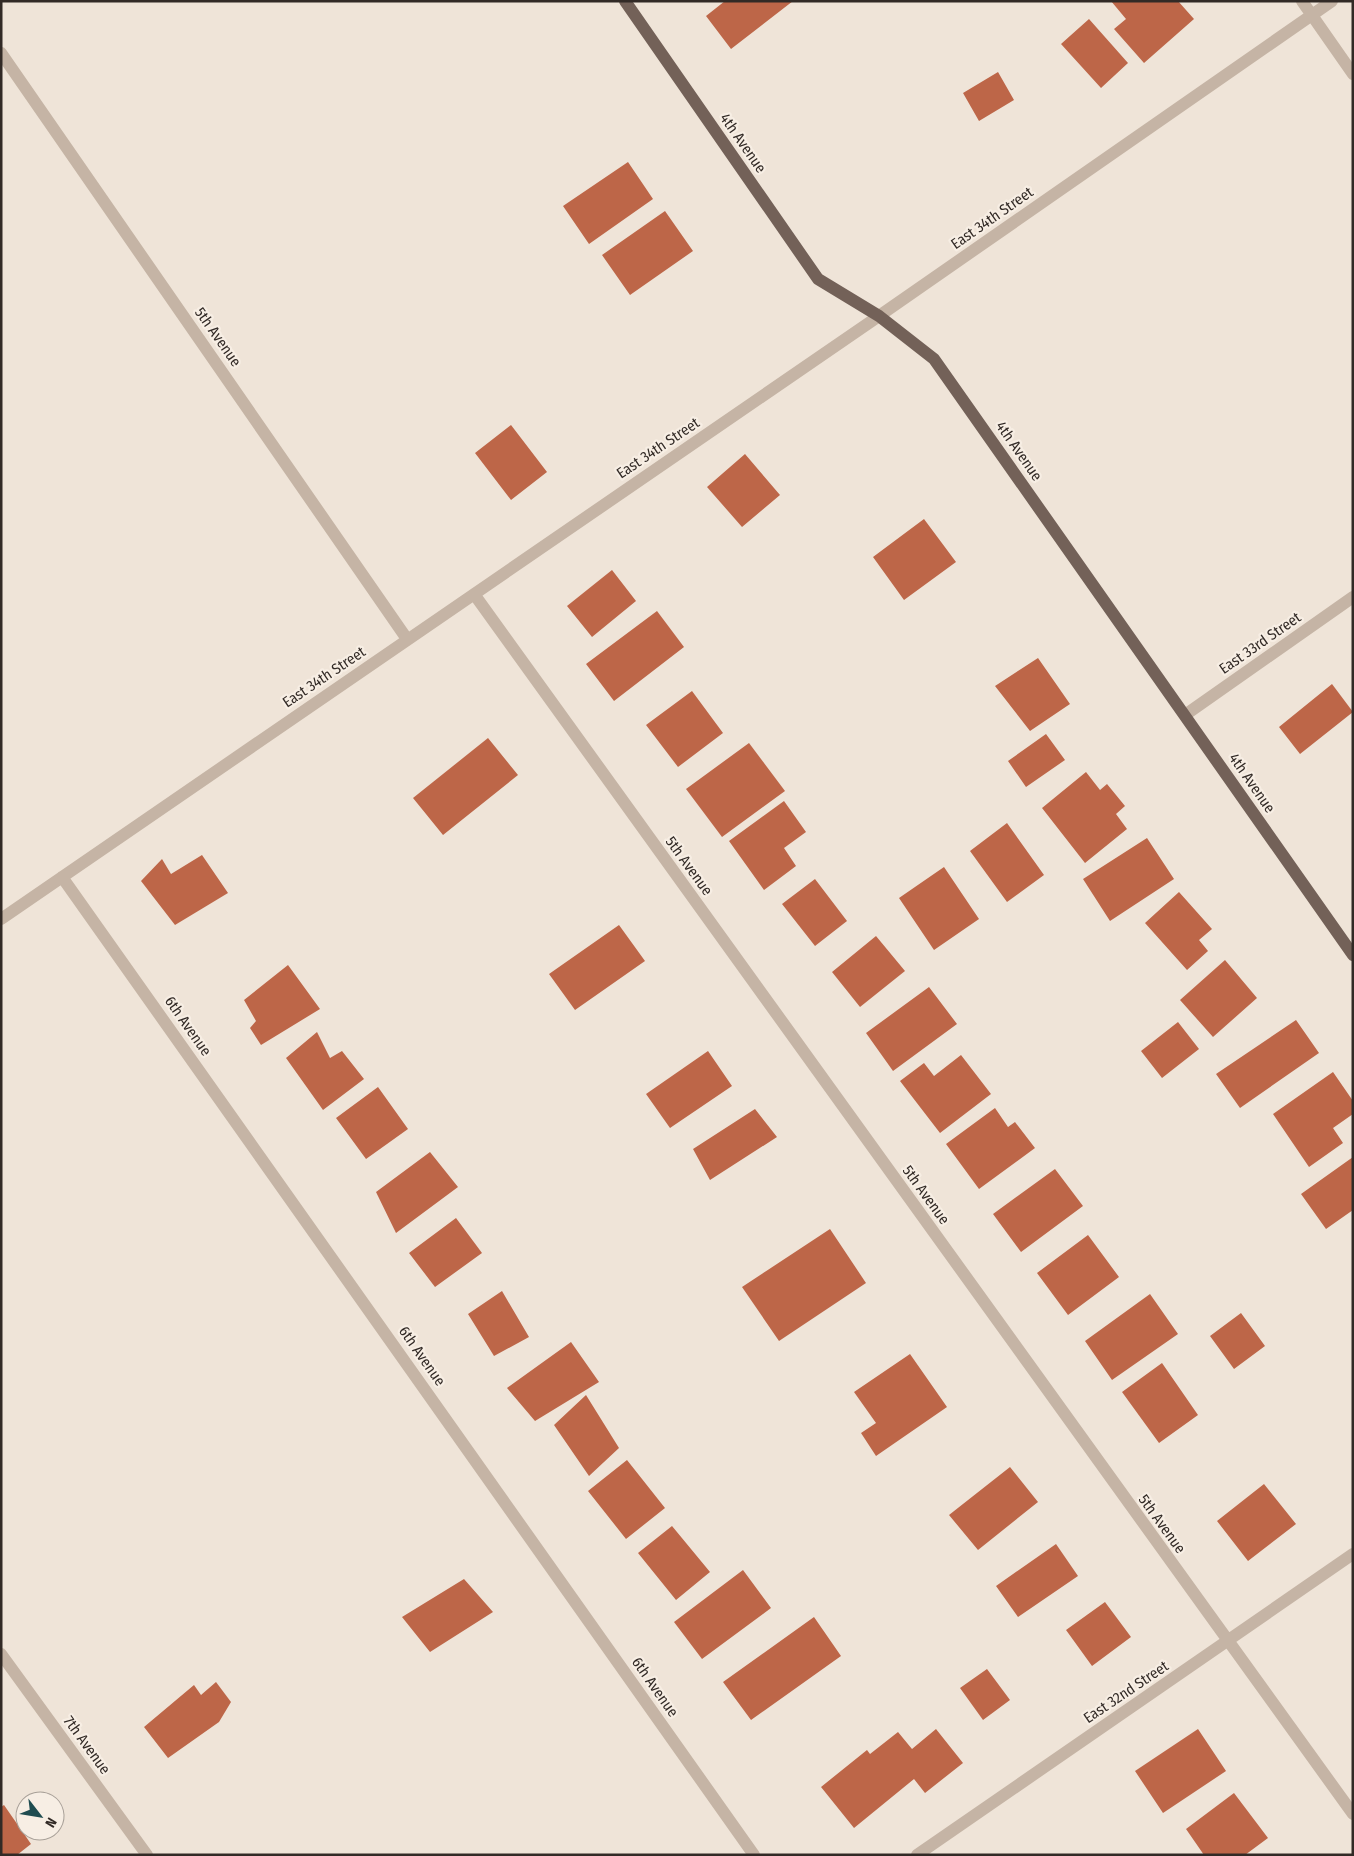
<svg xmlns="http://www.w3.org/2000/svg" width="1354" height="1856" viewBox="0 0 1354 1856" font-family="'Fira Sans Condensed',sans-serif">
	<rect width="100%" height="100%" fill="#efe4d8"/>
	<path fill="#bd6648" d="M 725,1 L 793,1 L 731,49 L 706,16 Z
		M 1111,1 L 1178,1 L 1194,19 L 1144,63 L 1114,29 L 1126,19 Z
		M 1089,19 L 1128,63 L 1101,88 L 1061,44 Z
		M 998,72 L 1014,100 L 979,121 L 963,93 Z
		M 628,162 L 653,199 L 589,244 L 563,206 Z
		M 665,211 L 693,251 L 630,295 L 602,255 Z
		M 511,425 L 547,472 L 511,500 L 475,453 Z
		M 745,454 L 780,495 L 742,527 L 707,487 Z
		M 924,519 L 956,562 L 904,600 L 873,557 Z
		M 612,570 L 636,601 L 592,637 L 567,606 Z
		M 657,611 L 684,647 L 614,701 L 586,664 Z
		M 1038,658 L 1070,704 L 1030,731 L 995,686 Z
		M 1332,684 L 1353,712 L 1300,754 L 1279,727 Z
		M 692,691 L 723,733 L 678,767 L 646,725 Z
		M 1046,734 L 1065,760 L 1026,787 L 1008,761 Z
		M 488,738 L 518,775 L 443,835 L 413,798 Z
		M 749,743 L 785,791 L 722,837 L 686,789 Z
		M 1086,772 L 1100,790 L 1107,784 L 1125,806 L 1116,814 L 1127,829 L 1085,863 L 1042,808 Z
		M 784,801 L 806,832 L 784,848 L 796,866 L 764,890 L 729,841 Z
		M 1007,823 L 1044,875 L 1007,902 L 970,851 Z
		M 1147,838 L 1174,879 L 1110,921 L 1083,879 Z
		M 202,855 L 228,893 L 175,925 L 141,881 L 162,859 L 171,874 Z
		M 944,867 L 979,919 L 934,950 L 899,898 Z
		M 815,879 L 847,921 L 815,946 L 782,904 Z
		M 1179,892 L 1212,929 L 1199,940 L 1208,951 L 1187,970 L 1145,923 Z
		M 619,925 L 645,961 L 575,1010 L 549,974 Z
		M 876,936 L 905,971 L 860,1007 L 832,972 Z
		M 1225,960 L 1257,998 L 1213,1037 L 1180,1000 Z
		M 288,965 L 320,1009 L 261,1045 L 250,1028 L 256,1021 L 244,1000 Z
		M 929,987 L 957,1024 L 893,1071 L 866,1033 Z
		M 1296,1020 L 1319,1053 L 1240,1108 L 1216,1074 Z
		M 1178,1022 L 1199,1049 L 1162,1078 L 1141,1051 Z
		M 317,1032 L 330,1058 L 342,1051 L 364,1079 L 323,1110 L 286,1058 Z
		M 708,1051 L 732,1086 L 670,1128 L 646,1094 Z
		M 961,1055 L 991,1094 L 940,1133 L 900,1081 L 924,1063 L 934,1076 Z
		M 1333,1072 L 1353,1101 L 1353,1114 L 1333,1128 L 1343,1143 L 1309,1167 L 1273,1114 Z
		M 378,1087 L 408,1129 L 366,1159 L 336,1118 Z
		M 995,1108 L 1008,1127 L 1015,1122 L 1035,1148 L 979,1189 L 946,1144 Z
		M 755,1109 L 777,1137 L 710,1180 L 693,1149 Z
		M 430,1152 L 458,1187 L 396,1233 L 376,1192 Z
		M 1353,1157 L 1353,1210 L 1326,1229 L 1301,1194 Z
		M 1055,1169 L 1083,1206 L 1021,1252 L 993,1214 Z
		M 456,1218 L 482,1253 L 435,1287 L 409,1253 Z
		M 830,1229 L 866,1283 L 779,1341 L 742,1287 Z
		M 1088,1235 L 1119,1277 L 1068,1315 L 1037,1273 Z
		M 502,1291 L 529,1337 L 494,1356 L 468,1314 Z
		M 1150,1294 L 1178,1334 L 1112,1380 L 1085,1341 Z
		M 1241,1313 L 1265,1346 L 1234,1369 L 1210,1336 Z
		M 571,1342 L 599,1382 L 535,1421 L 507,1388 Z
		M 910,1354 L 947,1407 L 876,1456 L 861,1433 L 876,1423 L 854,1392 Z
		M 1162,1363 L 1198,1415 L 1159,1443 L 1122,1392 Z
		M 586,1395 L 619,1448 L 589,1476 L 554,1425 Z
		M 627,1460 L 665,1508 L 626,1539 L 588,1491 Z
		M 1010,1467 L 1038,1502 L 978,1550 L 949,1515 Z
		M 1264,1484 L 1296,1524 L 1248,1561 L 1217,1521 Z
		M 672,1526 L 710,1572 L 676,1600 L 638,1553 Z
		M 1056,1544 L 1078,1576 L 1018,1617 L 996,1586 Z
		M 743,1570 L 771,1608 L 702,1659 L 674,1622 Z
		M 464,1579 L 493,1612 L 430,1652 L 402,1617 Z
		M 1105,1602 L 1131,1637 L 1092,1666 L 1066,1630 Z
		M 814,1617 L 841,1656 L 751,1720 L 723,1682 Z
		M 987,1669 L 1010,1700 L 983,1720 L 960,1688 Z
		M 216,1682 L 231,1702 L 219,1722 L 168,1758 L 144,1727 L 194,1685 L 201,1695 Z
		M 936,1729 L 963,1763 L 925,1793 L 914,1779 L 854,1828 L 821,1787 L 867,1750 L 870,1754 L 898,1732 L 912,1749 Z
		M 1198,1729 L 1226,1771 L 1163,1813 L 1135,1771 Z
		M 1234,1793 L 1268,1838 L 1245,1855 L 1204,1855 L 1186,1829 Z
		M 4,1805 L 31,1844 L 17,1855 L 1,1855 L 1,1807 Z"/>
	<g fill="none" stroke-linecap="round" stroke-linejoin="round">
		<path stroke="#c5b4a5" stroke-width="12" d="M 1302,1 L 1353,74
			M 1,53 L 407,639
			M 474,594 L 1353,1814
			M 1185,715 L 1353,597
			M 62,877 L 754,1855
			M 1,919 L 879,316 L 1332,1
			M 1,1654 L 147,1855
			M 917,1855 L 1353,1554"/>
		<path stroke="#736158" stroke-width="12" d="M 625,1 L 818,279 L 879,316 L 934,359 L 1353,955"/>
	</g>
	<g text-anchor="middle" stroke-width="4.5" stroke-linejoin="round" paint-order="stroke">
		<g font-size="15" fill="#322a26" stroke="#f7eee4">
			<text transform="translate(743 143) rotate(55)" y="5">4th Avenue</text>
			<text transform="translate(992 218) rotate(-35)" y="5">East 34th Street</text>
			<text transform="translate(218 337) rotate(55)" y="5">5th Avenue</text>
			<text transform="translate(658 448) rotate(-34)" y="5">East 34th Street</text>
			<text transform="translate(1019 451) rotate(55)" y="5">4th Avenue</text>
			<text transform="translate(1260 643) rotate(-35)" y="5">East 33rd Street</text>
			<text transform="translate(324 677) rotate(-34)" y="5">East 34th Street</text>
			<text transform="translate(1252 783) rotate(55)" y="5">4th Avenue</text>
			<text transform="translate(689 866) rotate(54)" y="5">5th Avenue</text>
			<text transform="translate(188 1026) rotate(55)" y="5">6th Avenue</text>
			<text transform="translate(926 1195) rotate(54)" y="5">5th Avenue</text>
			<text transform="translate(422 1356) rotate(55)" y="5">6th Avenue</text>
			<text transform="translate(1162 1524) rotate(54)" y="5">5th Avenue</text>
			<text transform="translate(655 1687) rotate(55)" y="5">6th Avenue</text>
			<text transform="translate(1126 1692) rotate(-34)" y="5">East 32nd Street</text>
			<text transform="translate(87 1745) rotate(54)" y="5">7th Avenue</text>
		</g>
	</g>
	<rect width="1354" height="1856" fill="none" stroke="#322a26" stroke-width="5"/>
	<g transform="translate(40 1816) rotate(121)"><circle r="24" fill="#f7eee4" stroke="#a8a098"/>
	<path d="M0-4L9 19L0 12L-9 19Z" fill="#1f4c50"/>
	<text y="-8" font-size="14" font-weight="bold" text-anchor="middle" fill="#322a26">N</text>
	</g>
</svg>
